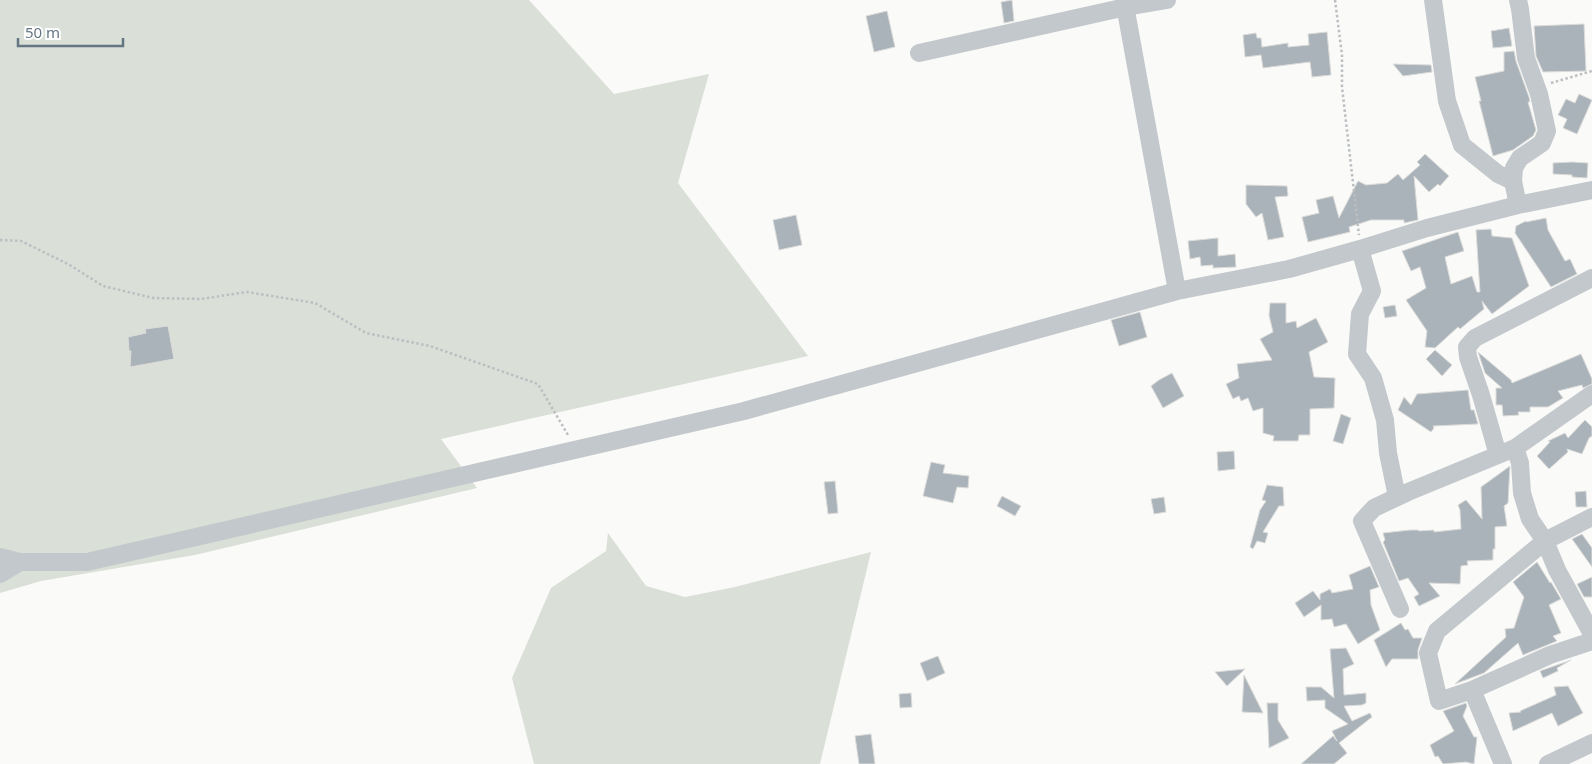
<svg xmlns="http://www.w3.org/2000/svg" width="1592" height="764" viewBox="0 0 1592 764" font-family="'Noto Sans',sans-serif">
	<rect width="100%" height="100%" fill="#fafaf8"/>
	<path fill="#dadfd7" d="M 0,0 L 529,0 L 614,94 L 709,74 L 678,183 L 808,356 L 441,439 L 477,488 L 195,555 L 41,581 L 0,593 Z
		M 608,533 L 646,586 L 685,597 L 735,587 L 871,552 L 820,764 L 534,764 L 512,678 L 551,588 L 606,551 Z"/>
	<path fill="#aab3b9" stroke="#dcdcda" d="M 1012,0 L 1014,21 L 1004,23 L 1001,2 Z
		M 887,11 L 895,47 L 874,52 L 866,16 Z
		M 1584,24 L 1586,71 L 1543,72 L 1536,56 L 1534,26 Z
		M 1509,28 L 1512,46 L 1493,48 L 1491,31 Z
		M 1327,32 L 1331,75 L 1312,77 L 1310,62 L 1263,68 L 1261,55 L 1245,57 L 1243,35 L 1256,33 L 1257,38 L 1261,38 L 1262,47 L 1288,43 L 1288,47 L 1309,45 L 1308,34 Z
		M 1514,51 L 1516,61 L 1529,97 L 1530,102 L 1528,102 L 1536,130 L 1533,136 L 1513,150 L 1493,156 L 1479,101 L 1481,101 L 1475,77 L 1504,71 L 1504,52 Z
		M 1393,64 L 1431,65 L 1432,72 L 1403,76 Z
		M 1579,94 L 1592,100 L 1577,134 L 1563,128 L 1567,119 L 1558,115 L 1566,99 L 1575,103 Z
		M 1425,154 L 1449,176 L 1440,186 L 1438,184 L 1429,192 L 1414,176 L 1418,220 L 1404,223 L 1404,220 L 1371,220 L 1349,227 L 1350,232 L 1308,242 L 1302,217 L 1319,213 L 1316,200 L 1333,196 L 1339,218 L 1358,181 L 1366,185 L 1387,183 L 1398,174 L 1403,180 L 1420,165 L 1417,162 Z
		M 1572,162 L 1588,163 L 1587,178 L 1572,177 L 1572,175 L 1553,174 L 1553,163 Z
		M 1246,185 L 1287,186 L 1288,196 L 1275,197 L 1284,237 L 1268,240 L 1262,213 L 1256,217 L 1246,204 Z
		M 796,215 L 802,245 L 779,250 L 773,220 Z
		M 1546,218 L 1548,230 L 1565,261 L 1570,259 L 1577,274 L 1551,287 L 1515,233 L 1516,226 L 1526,221 L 1526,222 Z
		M 1491,229 L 1492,236 L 1512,238 L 1529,286 L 1492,314 L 1482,301 L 1484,309 L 1460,329 L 1458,327 L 1435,348 L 1425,347 L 1427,331 L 1406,300 L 1426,288 L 1420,267 L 1411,271 L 1402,251 L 1458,232 L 1464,251 L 1445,257 L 1451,284 L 1472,276 L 1477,292 L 1480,292 L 1476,230 Z
		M 1218,238 L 1218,256 L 1235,254 L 1236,267 L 1213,268 L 1213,265 L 1201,266 L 1200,257 L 1190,259 L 1188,241 Z
		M 1270,303 L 1286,303 L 1286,323 L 1296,321 L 1297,328 L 1316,318 L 1328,342 L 1309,352 L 1314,377 L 1335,378 L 1334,408 L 1310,409 L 1310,435 L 1299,435 L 1298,441 L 1273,441 L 1274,436 L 1263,433 L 1263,408 L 1253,411 L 1248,398 L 1241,401 L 1239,396 L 1233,399 L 1226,384 L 1239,378 L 1237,364 L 1272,360 L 1260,339 L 1273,332 L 1269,315 Z
		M 1395,305 L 1397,316 L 1385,318 L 1383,307 Z
		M 1140,312 L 1147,337 L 1119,346 L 1111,320 Z
		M 168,326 L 174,359 L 130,367 L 131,351 L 129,351 L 128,337 L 146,333 L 145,329 Z
		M 1435,350 L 1452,365 L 1442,376 L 1426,359 Z
		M 1478,352 L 1511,380 L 1512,383 L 1581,354 L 1592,379 L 1592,384 L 1583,388 L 1582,385 L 1558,391 L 1563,398 L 1548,407 L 1530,407 L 1530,412 L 1518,412 L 1519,415 L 1503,416 L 1502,405 L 1496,405 L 1496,388 L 1502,388 L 1485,373 Z
		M 1172,373 L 1184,396 L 1163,408 L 1151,386 L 1159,380 Z
		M 1468,390 L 1471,410 L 1474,410 L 1478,424 L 1433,426 L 1434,428 L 1431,432 L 1398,410 L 1404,397 L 1411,405 L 1417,394 Z
		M 1341,414 L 1351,418 L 1343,444 L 1333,441 Z
		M 1585,420 L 1592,427 L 1592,436 L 1589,438 L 1582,454 L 1567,449 L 1568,452 L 1549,469 L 1537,456 L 1550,442 L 1548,441 L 1565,433 L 1568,438 Z
		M 1234,451 L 1235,469 L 1218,471 L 1217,452 Z
		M 931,462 L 945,465 L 943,473 L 969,476 L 968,488 L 957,487 L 953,503 L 923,496 Z
		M 1510,466 L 1508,503 L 1504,506 L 1507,526 L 1495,527 L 1495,549 L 1493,549 L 1493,560 L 1467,561 L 1468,565 L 1461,566 L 1460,584 L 1429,583 L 1440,596 L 1419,606 L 1414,597 L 1419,594 L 1408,578 L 1399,581 L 1383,542 L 1385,540 L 1383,533 L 1410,530 L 1418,530 L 1419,531 L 1434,530 L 1434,532 L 1461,529 L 1460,510 L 1458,505 L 1466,500 L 1482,519 L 1481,487 Z
		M 835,481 L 838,513 L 828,514 L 824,482 Z
		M 1267,485 L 1283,487 L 1284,506 L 1279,506 L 1263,532 L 1268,533 L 1265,543 L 1257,541 L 1253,549 L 1250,547 L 1260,510 L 1266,501 L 1262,500 Z
		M 1586,491 L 1587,507 L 1576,507 L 1575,492 Z
		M 1002,496 L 1021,506 L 1015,516 L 997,506 Z
		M 1164,497 L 1166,512 L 1154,514 L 1151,499 Z
		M 1582,534 L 1592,548 L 1592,567 L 1572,539 Z
		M 1537,562 L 1550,583 L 1551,582 L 1561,599 L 1549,605 L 1561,633 L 1553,636 L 1557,641 L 1523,655 L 1518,643 L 1484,673 L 1455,684 L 1506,637 L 1505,629 L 1514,628 L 1524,597 L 1513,582 Z
		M 1370,566 L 1379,587 L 1370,590 L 1371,605 L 1380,630 L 1358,644 L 1346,624 L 1334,627 L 1332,619 L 1321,620 L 1321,605 L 1304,617 L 1295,603 L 1313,591 L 1320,600 L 1320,594 L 1330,589 L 1332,593 L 1353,589 L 1349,575 Z
		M 1592,577 L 1592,597 L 1584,597 L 1577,584 Z
		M 1401,623 L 1405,630 L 1408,629 L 1413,638 L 1422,638 L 1418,650 L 1418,659 L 1392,659 L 1386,667 L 1374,640 Z
		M 1346,648 L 1354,664 L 1343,669 L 1344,695 L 1366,693 L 1366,703 L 1362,705 L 1344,706 L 1352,721 L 1370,713 L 1372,717 L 1339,743 L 1347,753 L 1334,764 L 1301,764 L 1333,736 L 1337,741 L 1332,731 L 1348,724 L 1325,708 L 1325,700 L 1307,701 L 1306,687 L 1321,687 L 1334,698 L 1330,649 Z
		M 938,656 L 945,673 L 927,681 L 920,663 Z
		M 1571,660 L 1557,668 L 1558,671 L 1543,678 L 1540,671 Z
		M 1245,669 L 1227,686 L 1215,672 Z
		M 1244,675 L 1263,713 L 1242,712 Z
		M 1568,686 L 1583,713 L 1558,726 L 1552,713 L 1513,731 L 1509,713 L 1521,712 L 1520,711 L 1556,695 L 1554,687 Z
		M 911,693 L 912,707 L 900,708 L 899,694 Z
		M 1267,703 L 1278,703 L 1278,720 L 1289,738 L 1269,748 Z
		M 1466,703 L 1467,706 L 1463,716 L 1474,737 L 1477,737 L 1474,764 L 1466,762 L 1443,764 L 1438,756 L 1435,757 L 1430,745 L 1454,731 L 1443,711 Z
		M 871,734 L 875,764 L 859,764 L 855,736 Z"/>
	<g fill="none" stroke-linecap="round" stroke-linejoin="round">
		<path stroke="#bbbfc2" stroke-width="2.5" stroke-dasharray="2.5 2.5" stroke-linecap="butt" d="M 1335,0 L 1342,55 L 1342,87 L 1359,235
			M 1551,83 L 1592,71
			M 0,240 L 21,241 L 68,264 L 103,286 L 153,298 L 201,299 L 247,292 L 315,303 L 366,333 L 430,346 L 538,384 L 568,435"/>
		<path stroke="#c3c8cc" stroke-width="18" d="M 1124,0 L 1177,291
			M 1433,0 L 1447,101 L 1462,145 L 1498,174 L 1513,181
			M 1518,0 L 1520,9 L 1526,58 L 1539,94 L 1547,131 L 1542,143 L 1520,158 L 1514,168 L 1513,181 L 1518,205
			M 919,53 L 1126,7 L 1167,0
			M 1360,249 L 1372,291 L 1360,314 L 1357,354 L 1373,378 L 1385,420 L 1388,453 L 1397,497
			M 1515,448 L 1520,463 L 1522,493 L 1530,519 L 1545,541 L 1557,570 L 1592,634
			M 1498,455 L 1481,395 L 1468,357 L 1467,347 L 1475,338 L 1592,278
			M 0,557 L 20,562 L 87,562 L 744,411 L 1177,291 L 1289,269 L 1360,249 L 1427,228 L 1518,205 L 1592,190
			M 0,574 L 20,562
			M 1400,609 L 1362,521 L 1374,508 L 1408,492 L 1515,448 L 1592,394
			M 1472,690 L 1550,655 L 1592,641
			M 1503,764 L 1472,690 L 1439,701 L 1428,653 L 1437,631 L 1545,541 L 1592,517
			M 1548,764 L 1592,743"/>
	</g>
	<path d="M18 38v8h105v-8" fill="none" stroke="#657683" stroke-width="2.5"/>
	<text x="25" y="38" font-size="15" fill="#657683" stroke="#ffffff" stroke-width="4" paint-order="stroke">50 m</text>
</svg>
